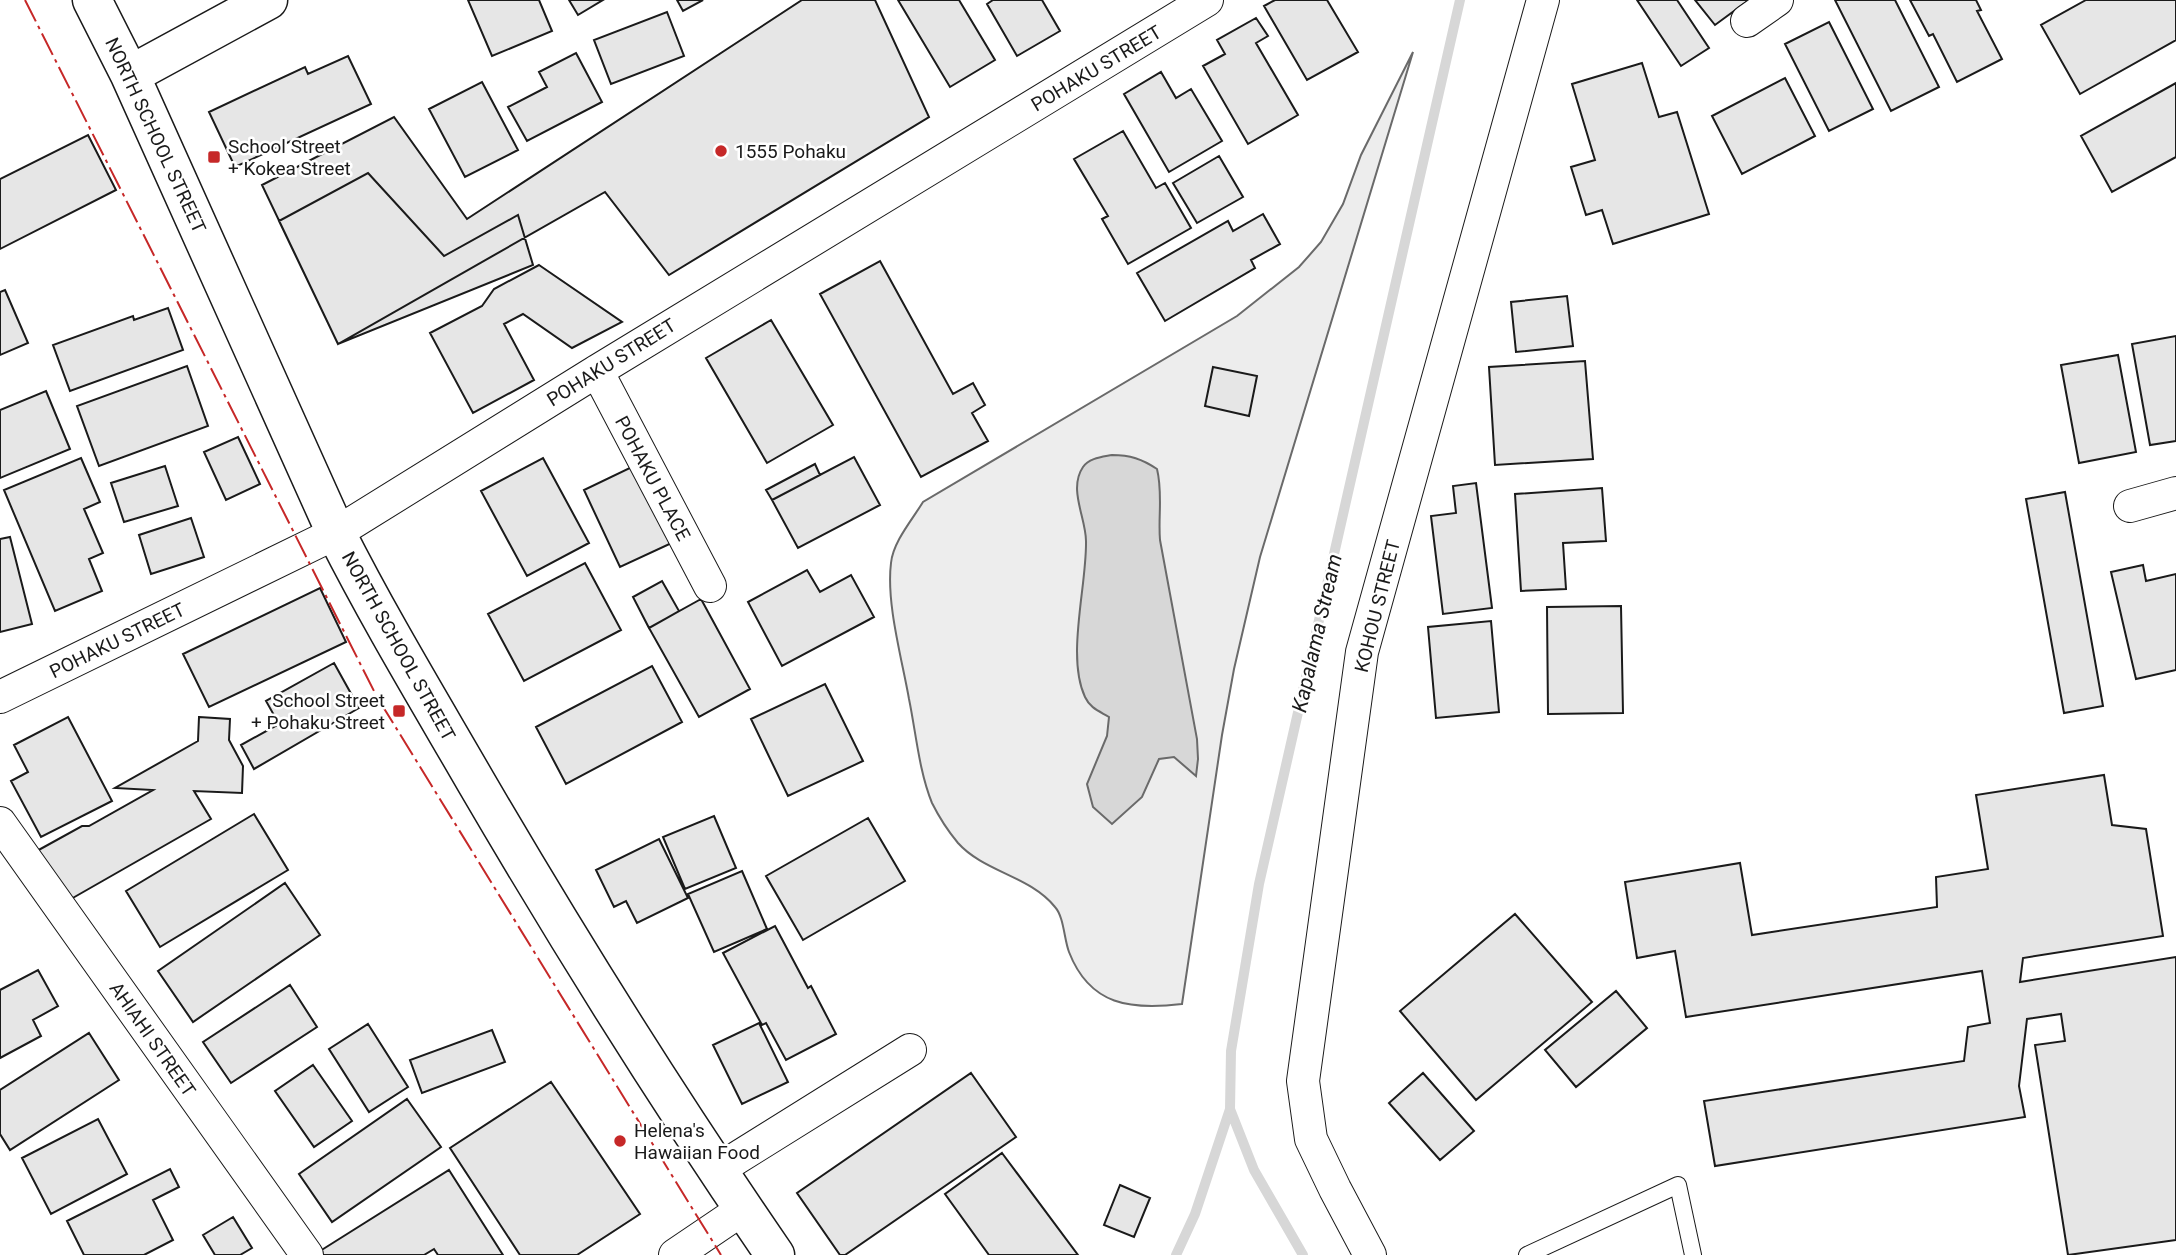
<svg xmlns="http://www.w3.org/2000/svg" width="2176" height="1255" viewBox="0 0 2176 1255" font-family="Roboto,sans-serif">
	<rect width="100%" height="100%" fill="#fff"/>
	<path fill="#ededed" stroke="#6a6a6a" stroke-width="2" d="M 1413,52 L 1260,557 L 1234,669 L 1222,735 L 1182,1004 C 1131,1010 1090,1006 1069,952 C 1064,939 1064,917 1055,907 C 1030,876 984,872 958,843 C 948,831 939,817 932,803 C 919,771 916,733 909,699 C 902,659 886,603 891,563 C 893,542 912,520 923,502 L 1237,316 L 1299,267 L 1321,242 L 1343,204 L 1361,155 Z"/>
	<path fill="#d7d7d7" stroke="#6a6a6a" stroke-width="2" d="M 1112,455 C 1130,455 1142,459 1157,469 C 1163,493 1158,517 1160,540 L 1197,739 L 1198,759 L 1196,776 L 1174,757 L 1159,759 L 1142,797 L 1112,824 L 1093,807 L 1087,784 L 1107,736 L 1109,717 C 1099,711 1090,708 1085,697 C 1066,657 1087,585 1086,541 C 1086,518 1068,489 1083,467 C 1089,458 1102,457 1112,455 Z"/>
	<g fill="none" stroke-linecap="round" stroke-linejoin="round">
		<path stroke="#d7d7d7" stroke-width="10" d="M 1176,1255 L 1195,1214 L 1230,1109
			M 1303,1255 L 1254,1170 L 1230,1109 L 1231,1051 L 1259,884 L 1460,0"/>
	</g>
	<path fill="#e6e6e6" stroke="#1a1a1a" stroke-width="2" d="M 468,0 L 539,0 L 552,31 L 492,56 Z
		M 569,0 L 603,0 L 578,15 Z
		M 677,0 L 703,0 L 683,11 Z
		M 802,0 L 875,0 L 929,117 L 669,275 L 605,192 L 338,344 L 262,185 L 394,117 L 467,219 Z
		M 898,0 L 959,0 L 995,60 L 950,87 Z
		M 993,0 L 1042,0 L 1060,31 L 1017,56 L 987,4 Z
		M 1275,0 L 1327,0 L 1358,52 L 1307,80 L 1264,6 Z
		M 1637,0 L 1677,0 L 1709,48 L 1681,66 Z
		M 1695,0 L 1749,0 L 1715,25 Z
		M 1835,0 L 1895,0 L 1939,87 L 1891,111 Z
		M 1910,0 L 1976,0 L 1981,10 L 1977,11 L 2002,59 L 1957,82 L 1933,34 L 1929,36 Z
		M 2086,0 L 2176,0 L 2176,40 L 2080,94 L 2041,25 Z
		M 667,12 L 684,56 L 611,84 L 594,40 Z
		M 1256,18 L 1268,36 L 1256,43 L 1298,115 L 1248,144 L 1203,66 L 1225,54 L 1217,40 Z
		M 1829,22 L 1873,109 L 1829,131 L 1785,44 Z
		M 576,53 L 602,102 L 527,141 L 508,107 L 547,87 L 539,72 Z
		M 348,56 L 371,104 L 235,167 L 209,112 L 305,67 L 308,74 Z
		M 1642,63 L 1659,117 L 1677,112 L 1709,214 L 1613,244 L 1602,210 L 1586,215 L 1571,167 L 1595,160 L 1572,84 Z
		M 1161,72 L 1176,98 L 1191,89 L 1222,141 L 1169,172 L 1124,94 Z
		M 1785,78 L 1815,136 L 1742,174 L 1712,116 Z
		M 482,82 L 518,150 L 465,177 L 429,109 Z
		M 2176,83 L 2176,157 L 2112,192 L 2081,136 Z
		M 1123,131 L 1156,188 L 1165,183 L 1191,228 L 1128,264 L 1102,219 L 1108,216 L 1074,159 Z
		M 88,135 L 116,190 L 0,249 L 0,179 Z
		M 1219,156 L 1243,197 L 1197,223 L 1173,183 Z
		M 368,173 L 444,256 L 518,215 L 533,265 L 338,344 L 279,221 Z
		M 1263,214 L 1280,244 L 1251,260 L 1255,268 L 1165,321 L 1137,273 L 1228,221 L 1233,231 Z
		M 880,261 L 953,394 L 973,383 L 985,405 L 972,413 L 988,441 L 921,477 L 820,294 Z
		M 539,265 L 622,322 L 572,348 L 523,314 L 504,324 L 534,380 L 473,413 L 430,333 L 482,306 L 494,289 Z
		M 5,290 L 28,343 L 0,355 L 0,292 Z
		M 1567,296 L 1573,346 L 1516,352 L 1511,302 Z
		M 168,308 L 183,350 L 70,391 L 53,345 L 133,316 L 134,320 Z
		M 771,320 L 833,425 L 767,463 L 706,358 Z
		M 2176,336 L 2176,441 L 2150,445 L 2132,344 Z
		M 2118,355 L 2136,452 L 2079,463 L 2061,365 Z
		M 1585,361 L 1593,459 L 1495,465 L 1489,367 Z
		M 187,366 L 208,426 L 99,466 L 77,406 Z
		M 1213,367 L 1257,376 L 1249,416 L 1205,406 Z
		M 46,391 L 70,449 L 0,478 L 0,410 Z
		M 238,437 L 260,484 L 226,500 L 204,452 Z
		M 854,457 L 880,505 L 798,548 L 772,500 Z
		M 81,458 L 100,502 L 84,509 L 103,553 L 89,559 L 102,591 L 55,611 L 4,490 Z
		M 543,458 L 589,543 L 527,576 L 481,491 Z
		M 638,464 L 676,541 L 620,567 L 584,490 Z
		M 815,464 L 820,475 L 772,500 L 766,490 Z
		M 165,466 L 178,506 L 124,522 L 111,483 Z
		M 1476,483 L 1492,608 L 1443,614 L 1431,516 L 1456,513 L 1453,486 Z
		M 1602,488 L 1606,541 L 1563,543 L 1566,589 L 1521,591 L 1515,494 Z
		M 2065,492 L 2103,706 L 2064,713 L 2026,499 Z
		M 191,518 L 204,557 L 151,574 L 139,535 Z
		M 10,537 L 32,624 L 0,632 L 0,539 Z
		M 585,563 L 621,630 L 524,681 L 488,614 Z
		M 2143,565 L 2146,581 L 2176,574 L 2176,670 L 2136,679 L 2111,572 Z
		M 807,570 L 820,592 L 851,575 L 874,617 L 782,666 L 748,602 Z
		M 662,581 L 679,611 L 649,628 L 633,597 Z
		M 320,588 L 346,642 L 209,707 L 183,654 Z
		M 701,599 L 750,689 L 699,717 L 649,628 Z
		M 1621,606 L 1623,713 L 1548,714 L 1547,607 Z
		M 1491,621 L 1499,712 L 1436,718 L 1428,627 Z
		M 334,663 L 359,708 L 254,769 L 241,745 L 279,724 L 266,701 Z
		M 652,666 L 682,722 L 566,784 L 536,727 Z
		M 825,684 L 863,761 L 788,796 L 751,719 Z
		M 68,717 L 112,801 L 41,837 L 11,781 L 28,772 L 14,745 Z
		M 199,717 L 230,719 L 229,740 L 243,766 L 242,793 L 194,791 L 211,819 L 64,903 L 35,852 L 82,826 L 89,826 L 153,790 L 115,788 L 198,741 Z
		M 2104,775 L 2112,825 L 2146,829 L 2163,936 L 2023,958 L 2020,982 L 2176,957 L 2176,1240 L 2068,1255 L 2035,1045 L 2065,1041 L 2061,1014 L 2027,1019 L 2019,1086 L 2025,1117 L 1715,1166 L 1704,1101 L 1964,1061 L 1968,1027 L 1990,1023 L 1982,971 L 1686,1017 L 1675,951 L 1637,958 L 1625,882 L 1740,863 L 1752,935 L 1937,907 L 1936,877 L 1988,869 L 1976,795 Z
		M 254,814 L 288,870 L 160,947 L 126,891 Z
		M 714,816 L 736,868 L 685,889 L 663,837 Z
		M 868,818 L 905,881 L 803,940 L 766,876 Z
		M 659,839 L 688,898 L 637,923 L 626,901 L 614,907 L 596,870 Z
		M 742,871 L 767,929 L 714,952 L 688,894 Z
		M 285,883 L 320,935 L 193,1022 L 158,971 Z
		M 1515,914 L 1592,1002 L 1476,1100 L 1400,1011 Z
		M 775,926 L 808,988 L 811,986 L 836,1034 L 786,1060 L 766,1023 L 762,1025 L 723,953 Z
		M 38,970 L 58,1006 L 33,1020 L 41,1036 L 0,1058 L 0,990 Z
		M 290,985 L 317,1027 L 231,1083 L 203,1042 Z
		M 1616,991 L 1647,1028 L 1576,1087 L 1545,1050 Z
		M 759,1023 L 788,1082 L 742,1104 L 713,1045 Z
		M 368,1024 L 408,1087 L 369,1112 L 329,1049 Z
		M 492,1030 L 505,1062 L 422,1093 L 410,1060 Z
		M 89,1033 L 119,1080 L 10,1150 L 0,1134 L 0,1090 Z
		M 313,1065 L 352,1121 L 314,1147 L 275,1091 Z
		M 971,1073 L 1016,1137 L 845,1255 L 840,1255 L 797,1193 Z
		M 1423,1073 L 1474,1131 L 1440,1160 L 1389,1103 Z
		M 551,1082 L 640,1214 L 577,1255 L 520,1255 L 450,1148 Z
		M 407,1099 L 441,1147 L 332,1222 L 299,1174 Z
		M 98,1119 L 127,1174 L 51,1214 L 22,1158 Z
		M 1002,1153 L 1078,1255 L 989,1255 L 945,1194 Z
		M 170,1169 L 179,1187 L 153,1200 L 173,1240 L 144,1255 L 84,1255 L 67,1221 Z
		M 449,1170 L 503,1255 L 438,1255 L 434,1249 L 424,1255 L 322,1255 L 320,1251 Z
		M 1120,1185 L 1150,1198 L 1134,1237 L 1104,1225 Z
		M 233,1217 L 252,1248 L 240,1255 L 215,1255 L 203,1235 Z"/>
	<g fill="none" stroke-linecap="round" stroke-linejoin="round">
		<defs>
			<path id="lane" d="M 1527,1255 L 1678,1185 L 1693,1255"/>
			<path id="street" d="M 1747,21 L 1777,0
				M 597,371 L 710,586
				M 2130,506 L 2176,493
				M 0,697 L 336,533 L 597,371 L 1207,0
				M 0,823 L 307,1255
				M 716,1171 L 910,1050
				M 675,1255 L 743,1209
				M 1370,1255 L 1335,1189 L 1311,1139 L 1303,1081 L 1362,652 L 1543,0"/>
			<path id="secondary" d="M 92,0 L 130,75 L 336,533 C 379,618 428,699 476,782 C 570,943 669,1101 775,1255
				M 130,75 L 268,0"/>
		</defs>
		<use href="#lane" stroke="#1a1a1a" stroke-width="18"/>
		<use href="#street" stroke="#1a1a1a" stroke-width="34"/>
		<use href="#secondary" stroke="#1a1a1a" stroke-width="41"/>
		<use href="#lane" stroke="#fff" stroke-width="16"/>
		<use href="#street" stroke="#fff" stroke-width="32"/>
		<use href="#secondary" stroke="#fff" stroke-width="38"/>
		<path stroke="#c62828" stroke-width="2" stroke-dasharray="24 5 3.5 5" stroke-linecap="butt" d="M 25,0 L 377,697 L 721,1255"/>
	</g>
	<g fill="#c62828" stroke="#fff" stroke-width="2.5">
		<circle cx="721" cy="151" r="7"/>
		<rect x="207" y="150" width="14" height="14" rx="3.5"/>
		<rect x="392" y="704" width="14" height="14" rx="3.5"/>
		<circle cx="620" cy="1141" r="7"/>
	</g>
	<g text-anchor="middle" stroke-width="5" stroke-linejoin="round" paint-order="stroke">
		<g font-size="19" fill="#1a1a1a" stroke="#fff">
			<text transform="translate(1096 68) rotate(-31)" y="7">POHAKU STREET</text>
			<text transform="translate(156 135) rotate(65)" y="7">NORTH SCHOOL STREET</text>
			<text transform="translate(611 362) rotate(-32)" y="7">POHAKU STREET</text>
			<text transform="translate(653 478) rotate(62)" y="7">POHAKU PLACE</text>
			<text transform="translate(1377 606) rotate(-76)" y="7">KOHOU STREET</text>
			<text transform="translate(117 640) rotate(-26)" y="7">POHAKU STREET</text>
			<text transform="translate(399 646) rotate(61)" y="7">NORTH SCHOOL STREET</text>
			<text transform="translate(153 1039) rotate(55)" y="7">AHIAHI STREET</text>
		</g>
		<g font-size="19" fill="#1a1a1a" stroke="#fff" text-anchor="start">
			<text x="228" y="153">School Street<tspan x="228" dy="22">+ Kokea Street</tspan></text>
			<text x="735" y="158">1555 Pohaku</text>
			<text x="385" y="707" text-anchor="end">School Street<tspan x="385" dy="22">+ Pohaku Street</tspan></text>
			<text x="634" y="1137">Helena's<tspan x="634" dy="22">Hawaiian Food</tspan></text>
		</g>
		<g font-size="21" font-style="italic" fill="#1a1a1a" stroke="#fff">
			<text transform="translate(1317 633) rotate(-77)" y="7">Kapalama Stream</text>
		</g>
	</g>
</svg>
